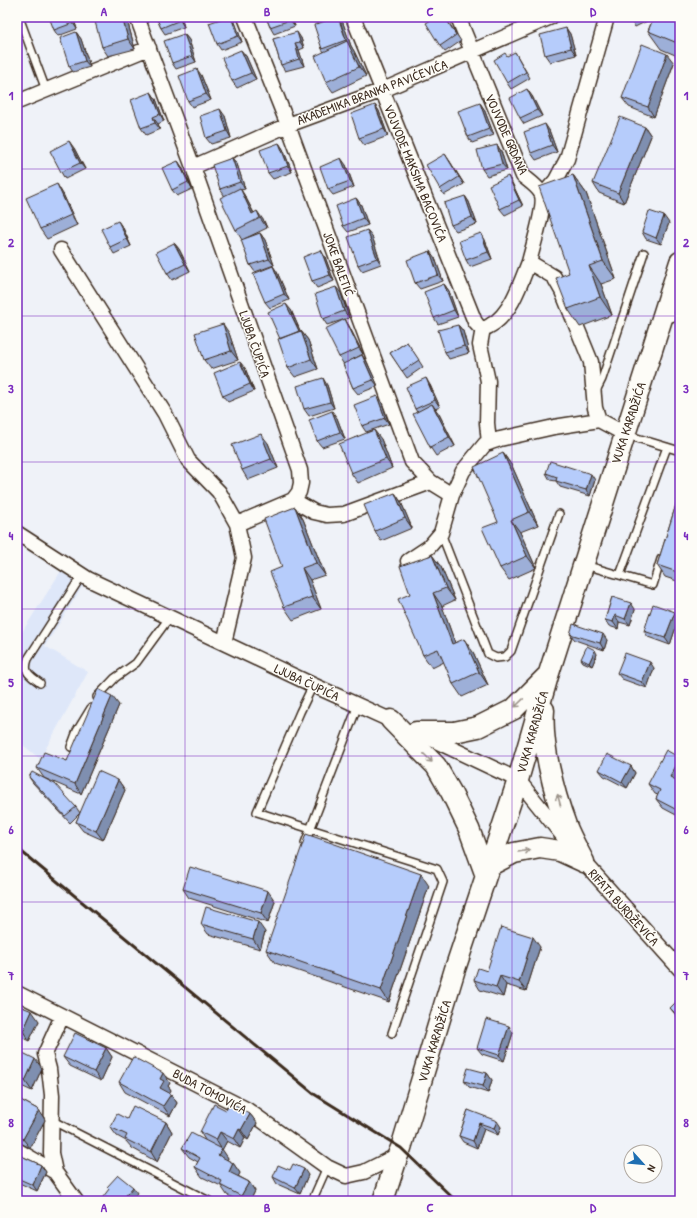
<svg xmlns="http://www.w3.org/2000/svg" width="697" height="1218" viewBox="0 0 697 1218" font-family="'Patrick Hand',sans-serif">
	<rect width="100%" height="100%" fill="#eff2f8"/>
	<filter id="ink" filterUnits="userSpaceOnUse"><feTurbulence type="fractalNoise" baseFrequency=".025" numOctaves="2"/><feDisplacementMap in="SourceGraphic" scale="8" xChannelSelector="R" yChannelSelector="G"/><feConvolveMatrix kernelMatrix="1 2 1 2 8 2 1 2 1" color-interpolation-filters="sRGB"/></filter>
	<g filter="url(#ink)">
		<path fill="#dee7f9" d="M 61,571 L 84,584 L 45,646 L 88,672 L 40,759 L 17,740 L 17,640 Z"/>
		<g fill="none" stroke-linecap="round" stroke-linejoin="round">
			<defs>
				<path id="lane" d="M 19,17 L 46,90
					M 665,320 L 680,315
					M 596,391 L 602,379 L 644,253
					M 627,435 L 680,451
					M 441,533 L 488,654 L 496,658 L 505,657 L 511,651 L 559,514
					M 585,565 L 653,585 L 661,559
					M 620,575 L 667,447
					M 40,683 C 30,675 23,673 28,659 L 82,575
					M 313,685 L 300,712 L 257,812 L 437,869 L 443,882 L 392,1033
					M 97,697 L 115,678 L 136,663 L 169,618
					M 71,747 L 77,731 L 91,708
					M 305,843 L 358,705
					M 53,1121 L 209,1201
					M 312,1201 L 327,1167"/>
				<path id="street" d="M 137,17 L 193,167 L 300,470 L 301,483 L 299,492 L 293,500 L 237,524
					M 245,17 L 288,125 L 412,462 L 431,482 L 452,495
					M 353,17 L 475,322 C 477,324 479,328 482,328 C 485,329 488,327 491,325 C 511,314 521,282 529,262
					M 458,17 L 523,176 C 529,181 537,186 541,193 C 547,203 532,249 529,262 L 554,277 L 562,291 L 591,362 L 595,408 L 599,420 L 625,434
					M 20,101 L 149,48
					M 193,167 L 288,125 L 383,90 L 551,17
					M 543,195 L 556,180 L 567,159 L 607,17
					M 61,250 L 165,414 L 188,460 L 219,492 L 237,524 L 244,558 L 224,643
					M 483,328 L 480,345 L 488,381 L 487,423 L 489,443
					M 293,500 L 314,512 L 327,515 L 344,514 L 431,482
					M 17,533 L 88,579 L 313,685 L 399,724
					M 408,561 L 429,547 L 441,533 L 452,495 L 463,471 L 485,444 L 500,439 L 554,427 L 599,420
					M 421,734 L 518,780 L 584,862 L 680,969
					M 17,993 L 246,1109 L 327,1167 L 346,1176 L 364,1172 L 398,1155
					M 17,1150 L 55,1172 L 76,1201
					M 55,1172 L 51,1153 L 52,1095 L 49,1069 L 45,1054 L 62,1016"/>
				<path id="secondary" d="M 544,710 C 541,744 554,793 566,825 C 571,838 578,850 584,862
					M 391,720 L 436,766 L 451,792 L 469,829 L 486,876
					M 416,732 L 454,732 L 478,727 L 514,709 L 546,677
					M 489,866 L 514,853 L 540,848 L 560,851 L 584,862
					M 383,1201 L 398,1155 L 401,1148 L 455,969 L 518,780 L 548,676 L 680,262"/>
			</defs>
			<use href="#lane" stroke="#3b2a1e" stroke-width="10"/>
			<use href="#street" stroke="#3b2a1e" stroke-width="17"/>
			<use href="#secondary" stroke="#3b2a1e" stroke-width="23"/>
			<use href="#lane" stroke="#fdfcf7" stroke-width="7"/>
			<use href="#street" stroke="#fdfcf7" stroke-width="14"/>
			<use href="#secondary" stroke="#fdfcf7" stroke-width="20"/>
			<path stroke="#3b2a1e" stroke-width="3" d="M 17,848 L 314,1094 L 401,1148 L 456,1201"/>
		</g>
		<path fill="#9dafd8" stroke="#3b2a1e" d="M 73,17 L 77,29 L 58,36 L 54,30 Z
			M 98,17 L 125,17 L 127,20 L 135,49 L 108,56 L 102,47 Z
			M 156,17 L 181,17 L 184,27 L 165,34 L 161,28 Z
			M 226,17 L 231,17 L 235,22 L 242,42 L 221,50 L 217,44 Z
			M 266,17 L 291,17 L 295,26 L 274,34 L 270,27 Z
			M 339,17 L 343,23 L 351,46 L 354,51 L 366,76 L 333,92 L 326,82 L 324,52 L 322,49 Z
			M 445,17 L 461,41 L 445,52 L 440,46 Z
			M 628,17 L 680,17 L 680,57 L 661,49 L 648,31 L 653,18 L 635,27 Z
			M 566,28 L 570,34 L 576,55 L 550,62 L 545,55 Z
			M 76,32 L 81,39 L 90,67 L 73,72 L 69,66 Z
			M 184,34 L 189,40 L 196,62 L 176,69 L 172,63 Z
			M 301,38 L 304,48 L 299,50 L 304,66 L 285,71 L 281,65 L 273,39 Z
			M 515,52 L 519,59 L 530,78 L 511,89 L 507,83 Z
			M 246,56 L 256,79 L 237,88 L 232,81 Z
			M 674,63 L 654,117 L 629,107 L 622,98 Z
			M 201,75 L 211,100 L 192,107 L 188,101 Z
			M 151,92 L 156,99 L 164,121 L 158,124 L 160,129 L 146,135 L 141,128 Z
			M 532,96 L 542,116 L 524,124 L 520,118 Z
			M 480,103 L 484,109 L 494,135 L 472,143 L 468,137 Z
			M 375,105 L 379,111 L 388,136 L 364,145 L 359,138 Z
			M 225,116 L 231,138 L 211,144 L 206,138 Z
			M 645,127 L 651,136 L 624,203 L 599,193 L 593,183 Z
			M 549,130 L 557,152 L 536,160 L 531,153 Z
			M 279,143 L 283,149 L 292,172 L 273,179 L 268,173 Z
			M 497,145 L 501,151 L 507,170 L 487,176 L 482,169 Z
			M 74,148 L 85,169 L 65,179 L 61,172 Z
			M 232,158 L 237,164 L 245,189 L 241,190 L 246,198 L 254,213 L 264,221 L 267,228 L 244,239 L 260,233 L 265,240 L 274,265 L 255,272 L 250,265 L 242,240 L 236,230 L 224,195 L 220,189 Z
			M 449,160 L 464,184 L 444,195 L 440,189 Z
			M 178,161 L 182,167 L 192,189 L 177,196 L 172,190 Z
			M 346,165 L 354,187 L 333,195 L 328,189 Z
			M 573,175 L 586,193 L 616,279 L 601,284 L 612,315 L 580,327 L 568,309 Z
			M 508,176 L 512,183 L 523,206 L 505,215 L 500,209 Z
			M 63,194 L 77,225 L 47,239 L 40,229 Z
			M 465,196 L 469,202 L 477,224 L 456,231 L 451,225 Z
			M 356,198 L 361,205 L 368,225 L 348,232 L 343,226 Z
			M 669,223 L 661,244 L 646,239 L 642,232 Z
			M 123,228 L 131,246 L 114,254 L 110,247 Z
			M 367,230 L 372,236 L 381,264 L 362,271 L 358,265 Z
			M 481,233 L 485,240 L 492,259 L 470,267 L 466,260 Z
			M 174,243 L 179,249 L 190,271 L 172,280 L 167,273 Z
			M 325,257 L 334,281 L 317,288 L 312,281 Z
			M 435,258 L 443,281 L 420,289 L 415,283 Z
			M 273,266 L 277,272 L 289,300 L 270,308 L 265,302 Z
			M 444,284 L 449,291 L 458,317 L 438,324 L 434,318 Z
			M 341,293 L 349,318 L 327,325 L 323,319 Z
			M 291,310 L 300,331 L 301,331 L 308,340 L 318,369 L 295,377 L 288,368 L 280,339 Z
			M 345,319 L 349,326 L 363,354 L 350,361 L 367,362 L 378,386 L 358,394 L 353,388 L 343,363 L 339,357 Z
			M 458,325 L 463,331 L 469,353 L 449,359 L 445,352 Z
			M 229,333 L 238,360 L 211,369 L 204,360 Z
			M 407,342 L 423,367 L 407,378 L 390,353 Z
			M 245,368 L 254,391 L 228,402 L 223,396 Z
			M 327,385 L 334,408 L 309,416 L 304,409 Z
			M 430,385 L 440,407 L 435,409 L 439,414 L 455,446 L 436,456 L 430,447 L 417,412 L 415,409 Z
			M 382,403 L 389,424 L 366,432 L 362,426 Z
			M 337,418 L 345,439 L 322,447 L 317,441 Z
			M 381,439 L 392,468 L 358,483 L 351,473 Z
			M 268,443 L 278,468 L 248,480 L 242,470 Z
			M 503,453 L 512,466 L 538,525 L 520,532 L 536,568 L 509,580 L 500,568 Z
			M 546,473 L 595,480 L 590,496 L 560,487 L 556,481 L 550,480 Z
			M 680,492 L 680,582 L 665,577 L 657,565 Z
			M 395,493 L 401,502 L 412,528 L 381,541 L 375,531 Z
			M 295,507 L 303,519 L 325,575 L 310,580 L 321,609 L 293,620 L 284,607 L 282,567 Z
			M 432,555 L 441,567 L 455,600 L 442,606 L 455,643 L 473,652 L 488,685 L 462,697 L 453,684 L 444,662 L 432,668 L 423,655 L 410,594 Z
			M 612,597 L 635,609 L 630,625 L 619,622 L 618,629 L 609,626 L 605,620 Z
			M 675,612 L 679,618 L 670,645 L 648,637 L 644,631 Z
			M 570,634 L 607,640 L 604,650 L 575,640 Z
			M 597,654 L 592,666 L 583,662 L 581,659 Z
			M 654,668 L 647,688 L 622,679 L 617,673 Z
			M 119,705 L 81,794 L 44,778 L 37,768 L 67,761 Z
			M 680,758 L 680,817 L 663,808 L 656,799 L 658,795 L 655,794 L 648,784 Z
			M 631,766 L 635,773 L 627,788 L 604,776 L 599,770 Z
			M 29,777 L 76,807 L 80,813 L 118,780 L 125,790 L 103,840 L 83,831 L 76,822 L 80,813 L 70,823 L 33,783 Z
			M 429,886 L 389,1002 L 275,963 L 266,950 Z
			M 183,889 L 275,901 L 268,923 L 189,898 Z
			M 201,924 L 265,932 L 260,949 L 208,934 Z
			M 540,947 L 526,991 L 506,985 L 503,997 L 480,990 L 474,980 L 487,971 Z
			M 680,998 L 680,1020 L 670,1008 Z
			M 17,1005 L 39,1021 L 29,1041 L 17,1035 Z
			M 513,1033 L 504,1061 L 482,1054 L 477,1048 Z
			M 106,1048 L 112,1057 L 101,1081 L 70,1066 L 63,1057 Z
			M 17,1050 L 42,1068 L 32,1091 L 17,1084 Z
			M 487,1073 L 492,1080 L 488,1093 L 469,1087 L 464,1081 Z
			M 119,1082 L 170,1083 L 168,1086 L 171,1090 L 169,1093 L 171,1094 L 177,1103 L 170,1116 L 125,1092 Z
			M 17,1098 L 39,1110 L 45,1120 L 30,1148 L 17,1141 Z
			M 226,1110 L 250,1114 L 257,1123 L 248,1140 L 245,1138 L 240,1148 L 227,1141 L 222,1150 L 228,1158 L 227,1160 L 233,1163 L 240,1173 L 238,1176 L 249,1182 L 255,1191 L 250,1201 L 239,1201 L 227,1195 L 221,1186 L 202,1177 L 195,1167 L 198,1162 L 189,1157 L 182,1148 L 205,1140 L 200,1132 Z
			M 468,1110 L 501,1127 L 498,1135 L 484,1129 L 477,1148 L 463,1142 L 459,1136 Z
			M 127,1119 L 166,1122 L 172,1132 L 157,1162 L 132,1148 L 126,1141 L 117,1136 L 110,1127 Z
			M 17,1154 L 41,1165 L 46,1172 L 37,1191 L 17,1182 Z
			M 308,1175 L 300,1194 L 277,1184 L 273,1177 Z"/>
		<path fill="#7f8fb0" stroke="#3b2a1e" d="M 70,17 L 73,17 L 77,29 L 73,23 Z
			M 122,17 L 125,17 L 127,20 L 135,49 L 128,39 Z
			M 179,17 L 181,17 L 184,27 L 180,20 Z
			M 231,17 L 235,22 L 242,42 L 238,36 Z
			M 289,17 L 291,17 L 295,26 L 290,20 Z
			M 339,17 L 343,23 L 351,46 L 354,51 L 366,76 L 359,67 L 346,40 Z
			M 566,28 L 570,34 L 576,55 L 571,48 Z
			M 680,30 L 680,49 L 675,42 Z
			M 76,32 L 81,39 L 90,67 L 85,61 Z
			M 297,32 L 301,38 L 304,48 L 300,42 Z
			M 184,34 L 189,40 L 196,62 L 192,56 Z
			M 295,43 L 299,50 L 304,66 L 299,59 Z
			M 241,50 L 246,56 L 256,79 L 251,73 Z
			M 667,54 L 674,63 L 654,117 L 648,107 Z
			M 197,69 L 201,75 L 211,100 L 206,94 Z
			M 527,89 L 532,96 L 542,116 L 537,110 Z
			M 151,92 L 156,99 L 164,121 L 160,114 Z
			M 480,103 L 484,109 L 494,135 L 489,129 Z
			M 375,105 L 379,111 L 388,136 L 384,129 Z
			M 220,109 L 225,116 L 231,138 L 227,131 Z
			M 153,117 L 158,124 L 160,129 L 155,123 Z
			M 545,124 L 549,130 L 557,152 L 552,145 Z
			M 645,127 L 651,136 L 624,203 L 618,193 Z
			M 69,141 L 74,148 L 85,169 L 80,163 Z
			M 279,143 L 283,149 L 292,172 L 288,166 Z
			M 497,145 L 501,151 L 507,170 L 502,164 Z
			M 445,154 L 449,160 L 464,184 L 459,177 Z
			M 232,158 L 237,164 L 245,189 L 240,182 Z
			M 341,158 L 346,165 L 354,187 L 350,181 Z
			M 178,161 L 182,167 L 192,189 L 188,182 Z
			M 573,175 L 586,193 L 616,279 L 603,261 Z
			M 508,176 L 512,183 L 523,206 L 519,200 Z
			M 57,184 L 63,194 L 77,225 L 71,215 Z
			M 240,188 L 246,198 L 257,220 L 252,214 Z
			M 465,196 L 469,202 L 477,224 L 472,217 Z
			M 356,198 L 361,205 L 368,225 L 363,218 Z
			M 257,211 L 264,221 L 267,228 L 260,218 Z
			M 664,216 L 669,223 L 661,244 L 656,238 Z
			M 118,221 L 123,228 L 131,246 L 127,239 Z
			M 367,230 L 372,236 L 381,264 L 377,258 Z
			M 260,233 L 265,240 L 274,265 L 269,259 Z
			M 481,233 L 485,240 L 492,259 L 488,252 Z
			M 174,243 L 179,249 L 190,271 L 185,264 Z
			M 321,250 L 325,257 L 334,281 L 330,275 Z
			M 430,251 L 435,258 L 443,281 L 438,275 Z
			M 273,266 L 277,272 L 289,300 L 284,294 Z
			M 589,266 L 601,284 L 612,315 L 600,297 Z
			M 444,284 L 449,291 L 458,317 L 454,310 Z
			M 336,287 L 341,293 L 349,318 L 344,311 Z
			M 286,304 L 291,310 L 303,337 L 299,331 Z
			M 345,319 L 349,326 L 363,354 L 359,348 Z
			M 223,324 L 229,333 L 238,360 L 231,351 Z
			M 458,325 L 463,331 L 469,353 L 464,346 Z
			M 301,331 L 308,340 L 318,369 L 311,359 Z
			M 362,355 L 367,362 L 378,386 L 373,380 Z
			M 240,362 L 245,368 L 254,391 L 250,384 Z
			M 323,378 L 327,385 L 334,408 L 330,402 Z
			M 426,378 L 430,385 L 440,407 L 435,400 Z
			M 377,396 L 382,403 L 389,424 L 385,418 Z
			M 432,404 L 439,414 L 455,446 L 449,437 Z
			M 332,411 L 337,418 L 345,439 L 340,432 Z
			M 374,430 L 381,439 L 392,468 L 386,459 Z
			M 261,434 L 268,443 L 278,468 L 271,459 Z
			M 503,453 L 512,466 L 538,525 L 529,512 Z
			M 591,474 L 595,480 L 590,496 L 586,490 Z
			M 395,493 L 401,502 L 412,528 L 405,518 Z
			M 295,507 L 303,519 L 325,575 L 316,563 Z
			M 511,520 L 520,532 L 536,568 L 527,556 Z
			M 432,555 L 441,567 L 455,600 L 446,588 Z
			M 302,568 L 310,580 L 321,609 L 312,597 Z
			M 433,593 L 442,606 L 460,657 L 452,644 Z
			M 631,603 L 635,609 L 630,625 L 625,619 Z
			M 675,612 L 679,618 L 670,645 L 665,638 Z
			M 615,615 L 619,622 L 618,629 L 613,622 Z
			M 603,634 L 607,640 L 604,650 L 600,643 Z
			M 464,639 L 473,652 L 488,685 L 479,672 Z
			M 595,650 L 597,654 L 592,666 L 589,663 Z
			M 650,662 L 654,668 L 647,688 L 642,682 Z
			M 112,696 L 119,705 L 81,794 L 75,784 Z
			M 680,758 L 680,781 L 677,787 L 670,777 Z
			M 631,766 L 635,773 L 627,788 L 622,782 Z
			M 118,780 L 125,790 L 103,840 L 96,831 Z
			M 680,805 L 680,813 L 677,810 Z
			M 421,874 L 429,886 L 389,1002 L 381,990 Z
			M 268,891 L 275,901 L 268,923 L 261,913 Z
			M 258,922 L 265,932 L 260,949 L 253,939 Z
			M 533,937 L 540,947 L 526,991 L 519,982 Z
			M 500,976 L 506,985 L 503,997 L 496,987 Z
			M 32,1011 L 39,1021 L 29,1041 L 23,1031 Z
			M 509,1026 L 513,1033 L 504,1061 L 499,1055 Z
			M 106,1048 L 112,1057 L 101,1081 L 94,1072 Z
			M 35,1059 L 42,1068 L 32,1091 L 25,1081 Z
			M 163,1073 L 170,1083 L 168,1086 L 171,1090 L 167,1098 L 160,1088 L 160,1079 Z
			M 487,1073 L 492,1080 L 488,1093 L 483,1086 Z
			M 171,1094 L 177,1103 L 170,1116 L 163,1106 Z
			M 39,1110 L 45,1120 L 30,1148 L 23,1139 Z
			M 250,1114 L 257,1123 L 248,1140 L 241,1130 Z
			M 497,1121 L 501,1127 L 498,1135 L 494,1128 Z
			M 166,1122 L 172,1132 L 157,1162 L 151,1152 Z
			M 479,1123 L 484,1129 L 477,1148 L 473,1141 Z
			M 239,1129 L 245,1138 L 240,1148 L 234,1139 Z
			M 220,1132 L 227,1141 L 222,1150 L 216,1140 Z
			M 222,1149 L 228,1158 L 225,1165 L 218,1155 Z
			M 233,1163 L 240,1173 L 236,1181 L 229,1172 Z
			M 41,1165 L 46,1172 L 37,1191 L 33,1185 Z
			M 304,1169 L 308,1175 L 300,1194 L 295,1188 Z
			M 249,1182 L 255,1191 L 250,1201 L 245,1201 L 241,1196 Z
			M 133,1187 L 137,1193 L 131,1201 L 121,1201 Z"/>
		<path fill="#b6ccfb" stroke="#3b2a1e" d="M 49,17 L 70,17 L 73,23 L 54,30 Z
			M 98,17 L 122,17 L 128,39 L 102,47 L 94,18 Z
			M 156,17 L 179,17 L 180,20 L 161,28 Z
			M 226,17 L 231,17 L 238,36 L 217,44 L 209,23 Z
			M 266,17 L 289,17 L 290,20 L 270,27 Z
			M 336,17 L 338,17 L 346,40 L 322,49 L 314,25 Z
			M 436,17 L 445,17 L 456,35 L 440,46 L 426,23 Z
			M 654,17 L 680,17 L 680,30 L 675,42 L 648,31 Z
			M 566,28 L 571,48 L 545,55 L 540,35 Z
			M 76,32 L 85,61 L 69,66 L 60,38 Z
			M 297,32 L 300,42 L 295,43 L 299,59 L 281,65 L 273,39 Z
			M 184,34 L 192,56 L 172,63 L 164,41 Z
			M 347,41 L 359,67 L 326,82 L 315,56 Z
			M 642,44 L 667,54 L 648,107 L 622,98 Z
			M 241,50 L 251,73 L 232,81 L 222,58 Z
			M 515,52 L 526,72 L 507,83 L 494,60 L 505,53 L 507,56 Z
			M 197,69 L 206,94 L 188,101 L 179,76 Z
			M 527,89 L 537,110 L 520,118 L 510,98 Z
			M 151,92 L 160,114 L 153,117 L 155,123 L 141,128 L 131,100 Z
			M 480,103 L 489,129 L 468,137 L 458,111 Z
			M 375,105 L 384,129 L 359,138 L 351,114 Z
			M 220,109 L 227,131 L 206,138 L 200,116 Z
			M 620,117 L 645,127 L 618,193 L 593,183 Z
			M 545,124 L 552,145 L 531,153 L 524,132 Z
			M 69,141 L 80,163 L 61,172 L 50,151 Z
			M 279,143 L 288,166 L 268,173 L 260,150 Z
			M 497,145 L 502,164 L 482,169 L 477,150 Z
			M 445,154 L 459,177 L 440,189 L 426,165 Z
			M 232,158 L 240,182 L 220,189 L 212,165 Z
			M 341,158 L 350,181 L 328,189 L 320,167 Z
			M 178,161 L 188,182 L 172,190 L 162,168 Z
			M 573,175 L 603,261 L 589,266 L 600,297 L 568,309 L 556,278 L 569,273 L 539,187 Z
			M 508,176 L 519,200 L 500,209 L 489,185 Z
			M 57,184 L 71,215 L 40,229 L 26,198 Z
			M 240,188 L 252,214 L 257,211 L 260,218 L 236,230 L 220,198 Z
			M 465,196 L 472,217 L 451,225 L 444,203 Z
			M 356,198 L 363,218 L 343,226 L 336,206 Z
			M 649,211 L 664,216 L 656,238 L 642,232 Z
			M 118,221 L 127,239 L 110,247 L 101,229 Z
			M 367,230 L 377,258 L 358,265 L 348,237 Z
			M 260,233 L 269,259 L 250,265 L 241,240 Z
			M 481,233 L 488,252 L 466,260 L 459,241 Z
			M 174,243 L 185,264 L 167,273 L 156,252 Z
			M 321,250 L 330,275 L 312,281 L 303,257 Z
			M 430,251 L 438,275 L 415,283 L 407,260 Z
			M 273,266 L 284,294 L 265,302 L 253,274 Z
			M 444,284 L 454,310 L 434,318 L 424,292 Z
			M 336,287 L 344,311 L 323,319 L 315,294 Z
			M 286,304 L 299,331 L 280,339 L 268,312 Z
			M 345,319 L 359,348 L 339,357 L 325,329 Z
			M 223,324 L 231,351 L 204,360 L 195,333 Z
			M 458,325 L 464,346 L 445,352 L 438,330 Z
			M 301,331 L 311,359 L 288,368 L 278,339 Z
			M 407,342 L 419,360 L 402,371 L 390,353 Z
			M 362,355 L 373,380 L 353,388 L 343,364 Z
			M 240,362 L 250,384 L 223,396 L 214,373 Z
			M 323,378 L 330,402 L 304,409 L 297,386 Z
			M 426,378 L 435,400 L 415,409 L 406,387 Z
			M 377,396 L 385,418 L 362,426 L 354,405 Z
			M 432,404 L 449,437 L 430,447 L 413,414 Z
			M 332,411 L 340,432 L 317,441 L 309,420 Z
			M 374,430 L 386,459 L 351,473 L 339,444 Z
			M 261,434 L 271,459 L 242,470 L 232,445 Z
			M 503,453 L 529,512 L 511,520 L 527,556 L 500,568 L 482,528 L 498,522 L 474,467 Z
			M 550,461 L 591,474 L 586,490 L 556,481 L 557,477 L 546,473 Z
			M 680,492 L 680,573 L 657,565 Z
			M 395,493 L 405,518 L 375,531 L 364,505 Z
			M 295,507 L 316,563 L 302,568 L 312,597 L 284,607 L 270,572 L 282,567 L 264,519 Z
			M 432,555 L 446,588 L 433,593 L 452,644 L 464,639 L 479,672 L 453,684 L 438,649 L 423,655 L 398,599 L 410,594 L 400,566 Z
			M 612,597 L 631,603 L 625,619 L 615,615 L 613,622 L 605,620 Z
			M 653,604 L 675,612 L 665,638 L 644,631 Z
			M 573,624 L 603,634 L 600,643 L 570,634 Z
			M 587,646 L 595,650 L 589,663 L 581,659 Z
			M 625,653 L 650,662 L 642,682 L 617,673 Z
			M 98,689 L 112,696 L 75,784 L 37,768 L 44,752 L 67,761 Z
			M 666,750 L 680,758 L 670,777 L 680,782 L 680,805 L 677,810 L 656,799 L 660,790 L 648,784 Z
			M 607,754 L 631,766 L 622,782 L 599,770 Z
			M 98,771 L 118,780 L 96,831 L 76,822 Z
			M 32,772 L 55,784 L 76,807 L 65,816 L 29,777 Z
			M 306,834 L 421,874 L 381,990 L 266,950 Z
			M 190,867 L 268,891 L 261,913 L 183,889 Z
			M 206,907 L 258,922 L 253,939 L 201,924 Z
			M 501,927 L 533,937 L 519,982 L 500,976 L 496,987 L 474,980 L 478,968 L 487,971 Z
			M 680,998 L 680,1018 L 670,1008 Z
			M 17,1005 L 32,1011 L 23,1031 L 17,1029 Z
			M 486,1019 L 509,1026 L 499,1055 L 477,1048 Z
			M 75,1033 L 106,1048 L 94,1072 L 63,1057 Z
			M 17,1050 L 35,1059 L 25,1081 L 17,1078 Z
			M 133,1057 L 163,1073 L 160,1079 L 164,1081 L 160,1088 L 171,1094 L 163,1106 L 119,1082 Z
			M 468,1068 L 487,1073 L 483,1086 L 464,1081 Z
			M 17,1098 L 39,1110 L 23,1139 L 17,1135 Z
			M 230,1103 L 250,1114 L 241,1130 L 239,1129 L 234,1139 L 220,1132 L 216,1140 L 200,1132 L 214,1104 L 226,1110 Z
			M 133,1106 L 166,1122 L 151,1152 L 125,1139 L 127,1135 L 110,1127 L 117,1114 L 127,1119 Z
			M 468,1110 L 497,1121 L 494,1128 L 479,1123 L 473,1141 L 459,1136 Z
			M 191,1133 L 222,1149 L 218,1155 L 233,1163 L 229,1172 L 249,1182 L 241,1196 L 220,1185 L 222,1181 L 195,1167 L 200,1158 L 182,1148 Z
			M 17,1154 L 41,1165 L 33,1185 L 17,1178 Z
			M 293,1164 L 304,1169 L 295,1188 L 273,1177 L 278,1165 L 290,1170 Z
			M 118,1175 L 133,1187 L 121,1201 L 100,1201 L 109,1189 L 107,1187 Z
			M 204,1197 L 214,1201 L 202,1201 Z"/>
		<defs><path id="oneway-shaft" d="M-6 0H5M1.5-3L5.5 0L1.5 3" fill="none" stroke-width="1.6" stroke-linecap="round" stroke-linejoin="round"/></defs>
		<g stroke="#9c938a">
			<use href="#oneway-shaft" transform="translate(519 703) rotate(136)"/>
			<use href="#oneway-shaft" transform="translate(428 758) rotate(45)"/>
			<use href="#oneway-shaft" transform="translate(559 800) rotate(-105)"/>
			<use href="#oneway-shaft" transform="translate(524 851) rotate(-10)"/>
		</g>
	</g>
	<path fill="none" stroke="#7b2cbf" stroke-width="1" stroke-opacity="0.55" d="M 185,17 L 185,1201M 348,17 L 348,1201M 512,17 L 512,1201M 17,169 L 680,169M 17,316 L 680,316M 17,462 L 680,462M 17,609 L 680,609M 17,756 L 680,756M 17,902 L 680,902M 17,1049 L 680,1049"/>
	<g text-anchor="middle" stroke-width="3" stroke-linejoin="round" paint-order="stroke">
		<g font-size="13" fill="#3b2a1e" stroke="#fdfcf7">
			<text transform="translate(372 92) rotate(-21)" y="5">AKADEMIKA BRANKA PAVIĆEVIĆA</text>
			<text transform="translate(507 134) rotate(66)" y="5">VOJVODE GRDANA</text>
			<text transform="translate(416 173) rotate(68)" y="5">VOJVODE MAKSIMA BACOVIĆA</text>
			<text transform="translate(339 264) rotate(70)" y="5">JOKE BALETIĆ</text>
			<text transform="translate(255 344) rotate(71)" y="5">LJUBA ČUPIĆA</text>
			<text transform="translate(628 423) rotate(-72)" y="5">VUKA KARADŽIĆA</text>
			<text transform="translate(307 682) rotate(25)" y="5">LJUBA ČUPIĆA</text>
			<text transform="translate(532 732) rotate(-74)" y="5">VUKA KARADŽIĆA</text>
			<text transform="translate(624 907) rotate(48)" y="5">RIFATA BURDŽEVIĆA</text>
			<text transform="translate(434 1041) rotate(-73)" y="5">VUKA KARADŽIĆA</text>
			<text transform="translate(210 1091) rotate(28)" y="5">BUDA TOMOVIĆA</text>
		</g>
	</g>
	<rect width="697" height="1218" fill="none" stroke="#fdfcf7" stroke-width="44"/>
	<g transform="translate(643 1164) rotate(117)"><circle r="19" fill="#fdfcf7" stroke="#afa8a0"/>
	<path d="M0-3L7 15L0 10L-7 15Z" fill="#1f6fb2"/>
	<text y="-6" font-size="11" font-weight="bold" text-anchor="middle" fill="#3b2a1e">N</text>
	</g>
	<rect x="22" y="22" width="653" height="1174" fill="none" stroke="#7b2cbf" stroke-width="1.5"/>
	<g font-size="13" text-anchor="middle" font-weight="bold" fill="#7b2cbf">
		<text x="104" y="16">A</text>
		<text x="267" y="16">B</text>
		<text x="430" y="16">C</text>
		<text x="593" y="16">D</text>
		<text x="11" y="100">1</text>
		<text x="686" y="100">1</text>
		<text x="11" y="247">2</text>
		<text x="686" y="247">2</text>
		<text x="11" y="393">3</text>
		<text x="686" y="393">3</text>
		<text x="11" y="540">4</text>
		<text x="686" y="540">4</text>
		<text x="11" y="687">5</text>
		<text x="686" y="687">5</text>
		<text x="11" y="834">6</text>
		<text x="686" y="834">6</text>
		<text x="11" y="980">7</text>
		<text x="686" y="980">7</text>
		<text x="11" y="1127">8</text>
		<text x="686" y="1127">8</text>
		<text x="104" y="1212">A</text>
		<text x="267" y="1212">B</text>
		<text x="430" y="1212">C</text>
		<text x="593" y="1212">D</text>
	</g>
</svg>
